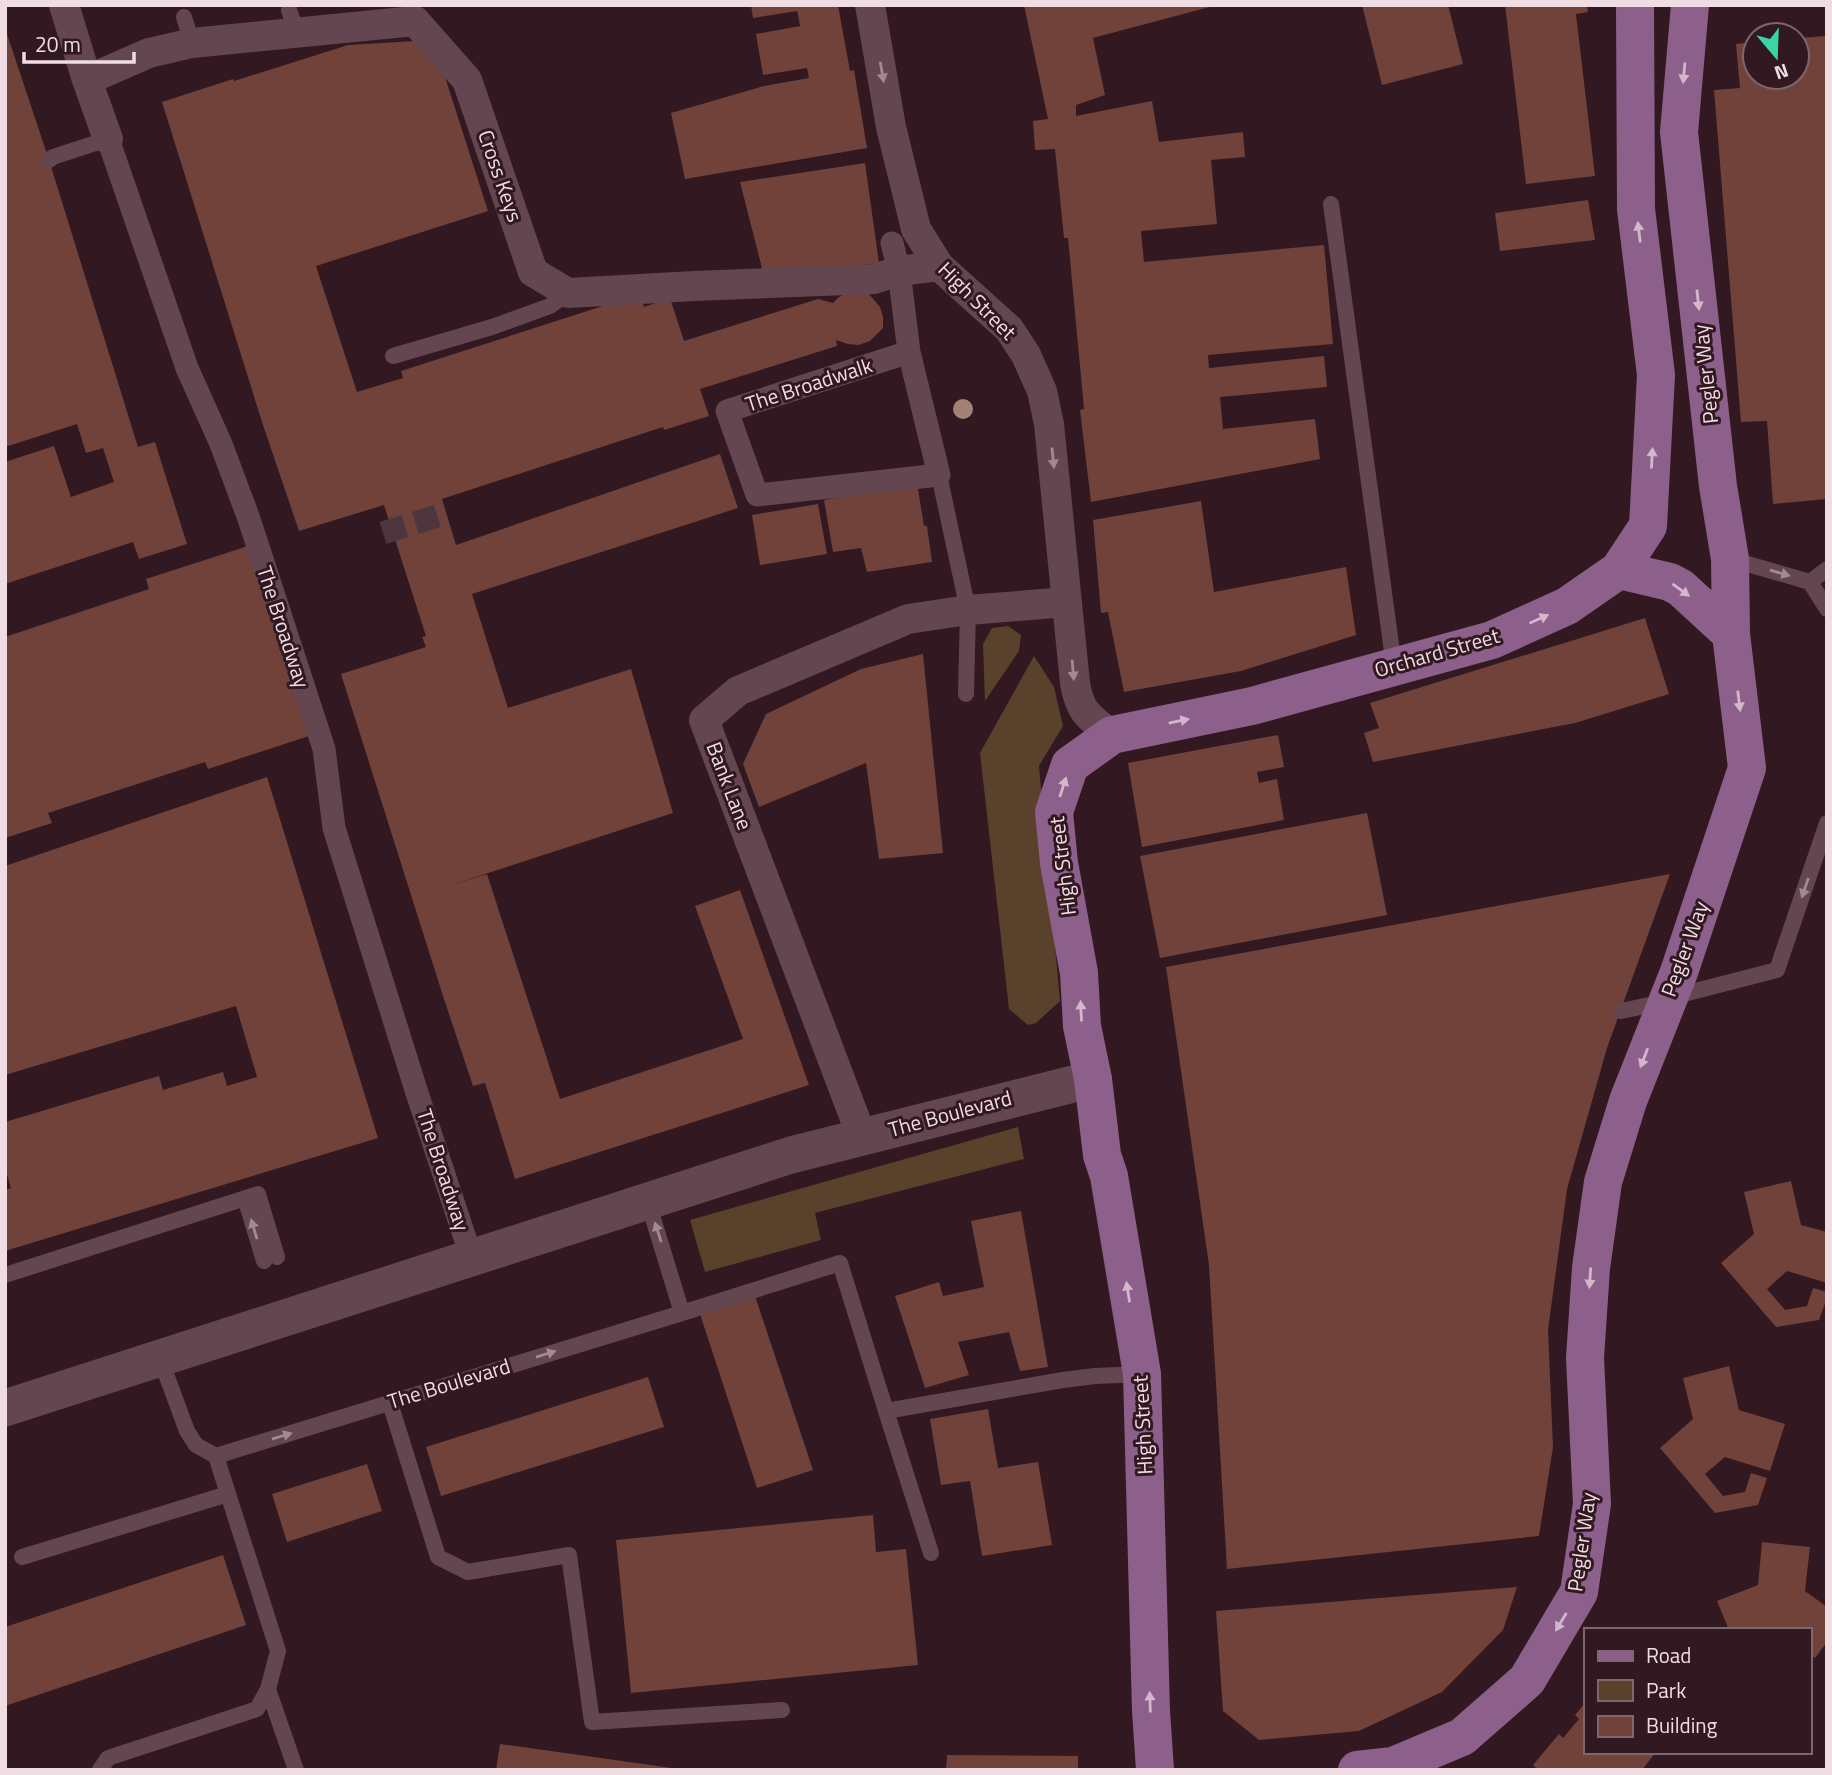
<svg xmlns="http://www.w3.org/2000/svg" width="1832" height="1775" viewBox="0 0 1832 1775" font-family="'Titillium Web',sans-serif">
	<rect width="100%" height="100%" fill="#311821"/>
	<path fill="#59412b" d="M 1008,626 L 1021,635 L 1019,651 L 985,701 L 983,644 L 992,628 Z
		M 1034,656 L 1054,687 L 1063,726 L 1039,766 L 1060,1001 L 1036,1023 L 1028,1025 L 1009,1009 L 980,753 Z
		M 1018,1127 L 1024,1159 L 815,1213 L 821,1240 L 705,1272 L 690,1220 Z"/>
	<path fill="#70423a" d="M 751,5 L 838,5 L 850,71 L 854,70 L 867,148 L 685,179 L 671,113 L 764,86 L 809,78 L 807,68 L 763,75 L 756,34 L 800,26 L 799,20 L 797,11 L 753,18 Z
		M 1024,5 L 1217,5 L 1093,38 L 1105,95 L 1076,105 L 1076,116 L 1152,101 L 1159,142 L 1243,132 L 1245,157 L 1211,160 L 1217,224 L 1141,231 L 1144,262 L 1324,245 L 1333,344 L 1208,355 L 1209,368 L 1324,356 L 1327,387 L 1220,397 L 1223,429 L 1315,419 L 1320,459 L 1091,502 L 1080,410 L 1084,409 L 1068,238 L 1064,238 L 1055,149 L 1035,150 L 1033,121 L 1048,119 Z
		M 1362,5 L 1448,5 L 1463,64 L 1382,85 Z
		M 1505,5 L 1587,5 L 1588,12 L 1576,14 L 1595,176 L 1526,184 Z
		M 5,28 L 49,160 L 138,447 L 155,442 L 187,544 L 139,559 L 133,542 L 5,584 L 5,462 L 54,446 L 71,497 L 114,482 L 103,448 L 86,453 L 77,424 L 5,447 Z
		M 1827,36 L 1827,499 L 1773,504 L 1767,421 L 1741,422 L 1714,90 L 1740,88 L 1736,44 L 1755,42 L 1755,77 L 1797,77 L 1797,38 Z
		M 416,41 L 438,55 L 488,211 L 316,266 L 357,392 L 403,378 L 401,371 L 640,294 L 644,307 L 670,298 L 684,341 L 818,299 L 833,303 L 839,297 L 848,292 L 869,294 L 880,307 L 883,317 L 883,328 L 870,341 L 859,345 L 848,344 L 836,340 L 837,346 L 700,389 L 709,416 L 664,430 L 663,427 L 442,499 L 456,545 L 720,454 L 738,508 L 472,594 L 508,708 L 631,669 L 673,813 L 448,886 L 487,874 L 560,1099 L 743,1039 L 695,906 L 740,890 L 809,1085 L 515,1179 L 485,1083 L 473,1086 L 443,996 L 341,674 L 426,647 L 422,637 L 426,636 L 384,505 L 299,531 L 262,422 L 162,102 L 233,79 L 234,81 L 348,45 Z
		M 865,163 L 879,263 L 764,276 L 740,182 Z
		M 1588,200 L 1595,240 L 1500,251 L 1495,213 Z
		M 917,483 L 924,526 L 927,526 L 932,562 L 867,572 L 861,548 L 833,552 L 824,500 Z
		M 1201,501 L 1214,592 L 1346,567 L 1356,635 L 1241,671 L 1124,692 L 1108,612 L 1101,613 L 1093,520 Z
		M 818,504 L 827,554 L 760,565 L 752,515 Z
		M 248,546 L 309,736 L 208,769 L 205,762 L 48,813 L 52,823 L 5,838 L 5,637 L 149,589 L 146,579 Z
		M 1645,618 L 1669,694 L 1575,723 L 1373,762 L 1364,733 L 1379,728 L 1370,703 Z
		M 923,654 L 943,853 L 879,859 L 866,763 L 759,807 L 743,764 L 766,714 L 861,669 Z
		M 1278,735 L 1284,767 L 1257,772 L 1259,783 L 1277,779 L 1284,820 L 1142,847 L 1128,763 Z
		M 267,777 L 378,1138 L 5,1251 L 5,1190 L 11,1188 L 5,1168 L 5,1122 L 159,1076 L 163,1090 L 223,1072 L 227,1086 L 257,1077 L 236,1006 L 5,1075 L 5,866 Z
		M 1367,813 L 1387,915 L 1160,958 L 1140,856 Z
		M 1670,874 L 1607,1048 L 1567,1189 L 1548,1330 L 1553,1447 L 1539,1536 L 1227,1569 L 1209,1265 L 1166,967 Z
		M 1791,1181 L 1801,1225 L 1827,1232 L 1827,1283 L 1787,1271 L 1767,1289 L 1785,1310 L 1807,1306 L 1813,1288 L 1827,1292 L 1827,1298 L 1819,1320 L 1776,1327 L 1721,1263 L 1754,1234 L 1744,1192 Z
		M 1021,1211 L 1048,1367 L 1020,1371 L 1009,1332 L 958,1342 L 969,1375 L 925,1388 L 895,1296 L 939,1282 L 943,1296 L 984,1287 L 971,1221 Z
		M 755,1296 L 813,1470 L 757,1488 L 700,1314 Z
		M 1729,1366 L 1739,1410 L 1785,1424 L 1770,1471 L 1725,1457 L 1705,1474 L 1723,1496 L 1745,1492 L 1751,1473 L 1767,1478 L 1758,1505 L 1715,1513 L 1660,1448 L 1693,1419 L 1683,1378 Z
		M 648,1377 L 664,1427 L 441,1496 L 426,1447 Z
		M 988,1409 L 998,1468 L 1038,1462 L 1052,1545 L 982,1556 L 970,1481 L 941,1485 L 930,1419 Z
		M 367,1464 L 382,1511 L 287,1542 L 272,1494 Z
		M 873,1515 L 876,1552 L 906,1549 L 918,1665 L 631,1693 L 616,1540 Z
		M 1762,1542 L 1810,1547 L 1805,1591 L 1827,1607 L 1827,1642 L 1815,1658 L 1809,1654 L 1809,1630 L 1729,1630 L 1717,1601 L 1758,1585 Z
		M 223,1555 L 246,1625 L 5,1706 L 5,1627 Z
		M 1517,1587 L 1503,1630 L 1442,1692 L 1359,1731 L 1259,1740 L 1223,1711 L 1216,1611 Z
		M 1585,1703 L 1585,1752 L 1656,1752 L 1642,1770 L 1538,1770 L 1533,1765 L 1559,1734 L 1563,1738 L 1579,1719 L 1575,1715 Z
		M 500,1744 L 672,1768 L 672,1770 L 496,1770 Z
		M 947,1755 L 1078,1756 L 1078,1770 L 946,1770 Z"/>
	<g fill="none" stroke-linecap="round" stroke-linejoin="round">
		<path stroke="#4e363e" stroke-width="23" stroke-dasharray="23 11" stroke-linecap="butt" d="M 383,533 L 447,513"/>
		<path stroke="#634650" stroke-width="16" d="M 289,10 L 297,33
			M 184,17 L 192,43
			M 49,160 L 53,157 L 108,139
			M 1331,204 L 1394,666
			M 393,356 L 492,327 L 550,306 L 568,293
			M 939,475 L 968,610 L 966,694
			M 1730,559 L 1810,582 L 1827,569
			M 1810,582 L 1827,609
			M 1672,997 L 1777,970 L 1827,823
			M 1621,1011 L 1654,1004 L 1660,996
			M 245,1198 L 264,1261
			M 5,1275 L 258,1194 L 277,1257
			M 682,1313 L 840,1263 L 886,1411 L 1063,1380 L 1095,1376 L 1142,1374
			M 160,1358 L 187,1431 L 196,1445 L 216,1456 L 682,1313 L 648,1202
			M 390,1403 L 438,1557 L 468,1572 L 569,1555 L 592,1722 L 782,1710
			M 886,1411 L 931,1553
			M 22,1557 L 228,1494
			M 268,1689 L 296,1770
			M 100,1770 L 108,1758 L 257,1709 L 268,1689 L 278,1651 L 216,1456"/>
		<path stroke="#634650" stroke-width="23" d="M 108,139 L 187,368 L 221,444 L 249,519 L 324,749 L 334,828 L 417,1093 L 472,1259
			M 892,243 L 899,271 L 909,352 L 939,475 L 757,495 L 727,411 L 909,352"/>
		<path stroke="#634650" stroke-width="30" d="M 64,5 L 87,80 L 108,139
			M 870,5 L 891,127 L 916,229 L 939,266 L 1009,329 L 1026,355 L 1042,391 L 1049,424 L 1075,683 C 1080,713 1089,717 1112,735
			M 87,80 L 149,53 L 192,43 L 415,21 L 467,80 L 533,272 L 568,293 L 694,286 L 874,279 L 899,271 L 939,266
			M 862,1137 L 704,720 L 738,691 L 908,619 L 968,610 L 1067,602"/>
		<path stroke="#634650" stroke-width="37" d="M 5,1408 L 791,1155 L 1093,1079"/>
		<path stroke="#8d608b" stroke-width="38" d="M 1619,570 L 1670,582 L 1681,588 L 1731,634
			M 1155,1770 L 1151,1711 L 1142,1374 L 1109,1176 L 1102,1155 L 1093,1079 L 1082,1026 L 1079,973 L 1059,863 L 1054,812 L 1070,765 L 1112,735 L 1252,706 L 1492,640 L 1567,606 L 1619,570 L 1648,526 L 1656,375 L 1636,209 L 1635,5
			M 1357,1770 L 1393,1766 L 1462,1737 L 1527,1680 L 1579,1592 L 1592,1504 L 1585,1358 L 1591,1268 L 1603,1182 L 1628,1101 L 1679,972 L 1747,768 L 1731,634 L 1730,559 L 1718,486 L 1679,132 L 1690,5"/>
	</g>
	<circle fill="#a18375" cx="963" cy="409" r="10"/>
	<defs><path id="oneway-solid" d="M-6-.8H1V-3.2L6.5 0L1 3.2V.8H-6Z" transform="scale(1.75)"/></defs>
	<g fill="#a28a92">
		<use href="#oneway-solid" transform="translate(882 72) rotate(80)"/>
		<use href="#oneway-solid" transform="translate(1053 458) rotate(84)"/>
		<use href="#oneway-solid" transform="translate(1780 573) rotate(16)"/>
		<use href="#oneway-solid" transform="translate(1073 670) rotate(85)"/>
		<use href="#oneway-solid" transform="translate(1805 888) rotate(109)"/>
		<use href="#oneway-solid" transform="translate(254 1229) rotate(-107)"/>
		<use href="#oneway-solid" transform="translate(658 1232) rotate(-108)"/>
		<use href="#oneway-solid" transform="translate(546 1354) rotate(-17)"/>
		<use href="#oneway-solid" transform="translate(282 1436) rotate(-17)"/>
	</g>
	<g fill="#d2b8c9">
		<use href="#oneway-solid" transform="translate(1684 73) rotate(95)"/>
		<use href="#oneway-solid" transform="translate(1639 232) rotate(-97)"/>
		<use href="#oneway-solid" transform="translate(1698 300) rotate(84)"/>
		<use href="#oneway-solid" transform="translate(1652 458) rotate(-87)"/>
		<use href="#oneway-solid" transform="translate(1681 590) rotate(36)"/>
		<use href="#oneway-solid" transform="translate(1539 619) rotate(-24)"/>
		<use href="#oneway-solid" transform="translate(1739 701) rotate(83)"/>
		<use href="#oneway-solid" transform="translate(1179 721) rotate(-12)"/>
		<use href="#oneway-solid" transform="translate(1063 787) rotate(-72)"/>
		<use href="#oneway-solid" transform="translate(1081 1011) rotate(-93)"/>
		<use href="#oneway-solid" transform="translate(1644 1058) rotate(111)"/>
		<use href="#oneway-solid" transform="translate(1590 1278) rotate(94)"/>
		<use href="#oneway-solid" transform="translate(1128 1292) rotate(-99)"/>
		<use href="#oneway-solid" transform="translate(1561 1622) rotate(121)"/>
		<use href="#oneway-solid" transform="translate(1150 1702) rotate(-92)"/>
	</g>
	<g text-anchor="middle" stroke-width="6" stroke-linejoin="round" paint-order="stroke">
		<g font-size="21" fill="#f0dde3" stroke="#311821">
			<text transform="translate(500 176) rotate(71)" y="7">Cross Keys</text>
			<text transform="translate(977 301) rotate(45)" y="7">High Street</text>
			<text transform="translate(1706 374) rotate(-96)" y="7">Pegler Way</text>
			<text transform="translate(809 385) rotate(-18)" y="7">The Broadwalk</text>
			<text transform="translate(283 627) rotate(72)" y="7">The Broadway</text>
			<text transform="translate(1437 653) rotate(-16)" y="7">Orchard Street</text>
			<text transform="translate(729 786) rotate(69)" y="7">Bank Lane</text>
			<text transform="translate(1063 866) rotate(-97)" y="7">High Street</text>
			<text transform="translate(1685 949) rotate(-70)" y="7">Pegler Way</text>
			<text transform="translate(950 1114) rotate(-15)" y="7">The Boulevard</text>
			<text transform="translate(443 1170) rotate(72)" y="7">The Broadway</text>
			<text transform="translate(449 1384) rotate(-17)" y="7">The Boulevard</text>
			<text transform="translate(1143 1425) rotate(-93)" y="7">High Street</text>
			<text transform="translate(1582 1542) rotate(-82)" y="7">Pegler Way</text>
		</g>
	</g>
	<rect width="1832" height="1775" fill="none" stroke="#f0dde3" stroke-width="14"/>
	<rect x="1584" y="1628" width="228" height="126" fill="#311821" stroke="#7d676f" stroke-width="2"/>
	<rect x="1598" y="1651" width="35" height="10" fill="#8d608b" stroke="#7d676f" stroke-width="2"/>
	<text x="1646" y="1663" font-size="21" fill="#f0dde3">Road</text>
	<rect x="1598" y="1680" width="35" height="21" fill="#59412b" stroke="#7d676f" stroke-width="2"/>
	<text x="1646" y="1698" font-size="21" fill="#f0dde3">Park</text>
	<rect x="1598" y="1716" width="35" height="21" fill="#70423a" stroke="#7d676f" stroke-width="2"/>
	<text x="1646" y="1733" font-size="21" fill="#f0dde3">Building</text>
	<g transform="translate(1776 56) rotate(161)"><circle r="33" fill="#311821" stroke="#7d676f" stroke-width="2"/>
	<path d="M0-5L12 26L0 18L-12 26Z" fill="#3ad4a5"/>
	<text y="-10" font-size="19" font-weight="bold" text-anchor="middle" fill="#f0dde3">N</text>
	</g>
	<path d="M24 52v10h110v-10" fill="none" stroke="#f0dde3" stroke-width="3.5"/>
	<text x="35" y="52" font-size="21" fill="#f0dde3" stroke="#311821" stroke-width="5" paint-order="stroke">20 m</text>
</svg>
